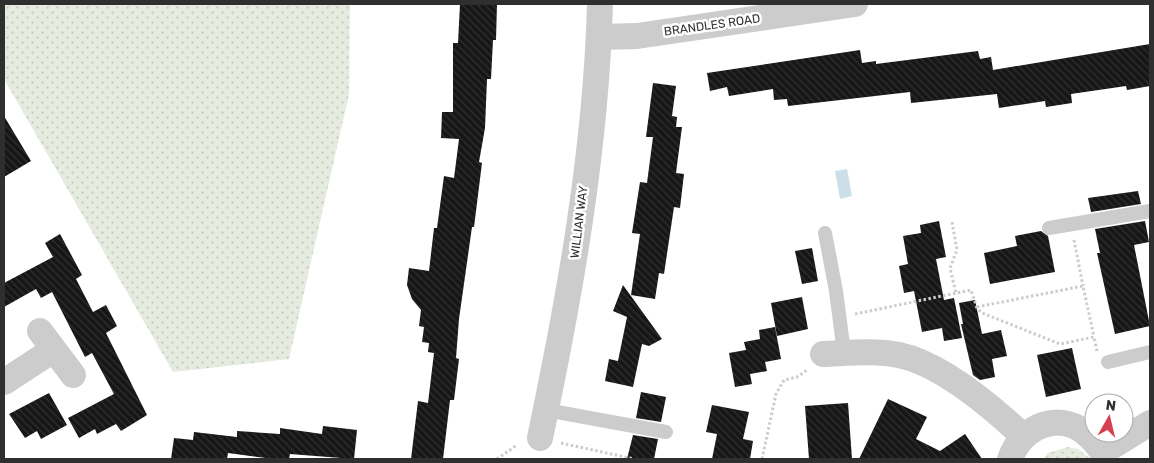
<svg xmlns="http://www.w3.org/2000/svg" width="1154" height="463" viewBox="0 0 1154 463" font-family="Rubik,sans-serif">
	<defs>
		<pattern id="grass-dots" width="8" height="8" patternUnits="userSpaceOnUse" patternTransform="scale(1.25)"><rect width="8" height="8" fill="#e5ebde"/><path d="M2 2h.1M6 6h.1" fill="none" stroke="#c5cabf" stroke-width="1.8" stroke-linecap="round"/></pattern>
		<pattern id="building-back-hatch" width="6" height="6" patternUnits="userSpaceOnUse" patternTransform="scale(1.25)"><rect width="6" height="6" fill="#161616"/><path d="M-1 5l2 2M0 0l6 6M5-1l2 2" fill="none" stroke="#303030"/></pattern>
	</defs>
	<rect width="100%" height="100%" fill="#fff"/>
	<path fill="url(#grass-dots)" d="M 4,4 L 350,4 L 349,94 L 289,359 L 173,372 L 4,79 Z
		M 1068,447 L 1078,449 L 1091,459 L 1043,459 L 1048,453 Z"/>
	<path fill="#ccdfe9" d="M 847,169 L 852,196 L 840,199 L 835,171 Z"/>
	<path fill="url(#building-back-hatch)" d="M 460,4 L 497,4 L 496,40 L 493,40 L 491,79 L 487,79 L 485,128 L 479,162 L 482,163 L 474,227 L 472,227 L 459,319 L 456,358 L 459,359 L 454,400 L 450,400 L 443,459 L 411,459 L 418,401 L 428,403 L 434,353 L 428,352 L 429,343 L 422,342 L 424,327 L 419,326 L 421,310 L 412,299 L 407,285 L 409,268 L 429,271 L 434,228 L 437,228 L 444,176 L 454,178 L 459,139 L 441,138 L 442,112 L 453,112 L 453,43 L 458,43 Z
		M 1150,44 L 1150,86 L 1127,90 L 1126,86 L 1071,94 L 1072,103 L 1046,107 L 1045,101 L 999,108 L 997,94 L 911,103 L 910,92 L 788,106 L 787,99 L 774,100 L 773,89 L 729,96 L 727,87 L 710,91 L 707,73 L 860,50 L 862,63 L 876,61 L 876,64 L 978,51 L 980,59 L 991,57 L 993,70 Z
		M 653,83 L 676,86 L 672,116 L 677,117 L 676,127 L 682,127 L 676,173 L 684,174 L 680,208 L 674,207 L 664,274 L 659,273 L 655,299 L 631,295 L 640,234 L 632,233 L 640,182 L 647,183 L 653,137 L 646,137 Z
		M 4,116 L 31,161 L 4,177 Z
		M 1138,191 L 1141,204 L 1091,212 L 1088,198 Z
		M 939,221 L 946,257 L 936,259 L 944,300 L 954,298 L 962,338 L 944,341 L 942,328 L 922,332 L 914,291 L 904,293 L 899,266 L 908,264 L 903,236 L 921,233 L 920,225 Z
		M 1145,221 L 1149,242 L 1134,245 L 1150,326 L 1115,334 L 1097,253 L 1100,253 L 1095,229 Z
		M 1041,231 L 1048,236 L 1055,272 L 990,284 L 984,253 L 1017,246 L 1015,236 Z
		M 60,234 L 82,275 L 76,279 L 93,312 L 106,305 L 117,326 L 106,333 L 147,415 L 121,431 L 116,424 L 97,434 L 95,429 L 79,438 L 68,418 L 114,394 L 92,353 L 85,357 L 52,292 L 41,298 L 36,289 L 4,307 L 4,283 L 53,257 L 45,243 Z
		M 812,248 L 818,281 L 802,284 L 795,251 Z
		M 623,285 L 662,339 L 649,346 L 642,344 L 633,387 L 605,381 L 609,359 L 618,361 L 627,317 L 613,311 Z
		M 802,297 L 808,329 L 777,336 L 771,303 Z
		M 975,300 L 982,334 L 1001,330 L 1007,356 L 992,359 L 995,377 L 980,380 L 973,375 L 961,324 L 963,324 L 959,303 Z
		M 775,327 L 781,359 L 765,362 L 767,371 L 750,374 L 752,384 L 735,387 L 729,353 L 746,350 L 744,342 L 760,339 L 759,330 Z
		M 1072,348 L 1081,389 L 1046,397 L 1037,355 Z
		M 641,392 L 666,397 L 661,422 L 636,418 Z
		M 49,393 L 67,425 L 41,439 L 37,431 L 25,438 L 9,414 Z
		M 888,399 L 927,417 L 916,439 L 940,451 L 965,434 L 982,459 L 859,459 Z
		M 848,403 L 852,459 L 809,459 L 805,406 Z
		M 712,405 L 749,412 L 743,439 L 753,441 L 750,459 L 712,459 L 717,434 L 706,432 Z
		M 323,426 L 357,430 L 354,459 L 290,454 L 289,459 L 274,459 L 228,453 L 227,459 L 171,459 L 174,438 L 193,440 L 194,432 L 237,437 L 237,431 L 280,434 L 280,428 L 322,434 Z
		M 633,435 L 658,439 L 654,459 L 627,459 Z"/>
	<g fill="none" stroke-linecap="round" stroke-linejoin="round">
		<path stroke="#ccc" stroke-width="3" stroke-dasharray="2.5 2.5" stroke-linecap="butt" d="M 952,222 L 957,250 L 950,268 L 956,293
			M 1074,240 L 1083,286
			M 977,307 L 1083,286 L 1094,337
			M 855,314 L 971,290 L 977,308 L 982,313 L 1060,344 L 1094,337 L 1097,351
			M 561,443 L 634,459
			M 497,459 L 517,445
			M 762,459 L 776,394 L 784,380 L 797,377 L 807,370"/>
		<path stroke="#ccc" stroke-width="14" d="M 1049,228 L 1150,211
			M 825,233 L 836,291 L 844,353
			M 1108,362 L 1150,352
			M 546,410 L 666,432"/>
		<path stroke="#ccc" stroke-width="26" d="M 599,37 L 637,36 L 855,4
			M 40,331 L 73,375
			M 823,354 C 848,353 874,350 899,355 C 942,364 992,407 1023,436
			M 4,382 L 53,350
			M 540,438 C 570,295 596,150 600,4
			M 1103,452 L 1150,423
			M 1010,459 C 1022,425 1062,409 1090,437 C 1097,444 1103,450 1105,459"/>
	</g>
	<g text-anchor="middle" stroke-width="5" stroke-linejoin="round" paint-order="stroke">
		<g font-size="12" fill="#2f2f2f" stroke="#fff">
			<text transform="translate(712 25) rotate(-8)" y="4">BRANDLES ROAD</text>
			<text transform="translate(579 222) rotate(-83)" y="4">WILLIAN WAY</text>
		</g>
	</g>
	<rect width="1154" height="463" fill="none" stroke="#2f2f2f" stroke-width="10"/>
	<g transform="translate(1109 418) rotate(8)"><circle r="24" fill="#ffffff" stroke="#acacac"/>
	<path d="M0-4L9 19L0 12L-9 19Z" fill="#d64151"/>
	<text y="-8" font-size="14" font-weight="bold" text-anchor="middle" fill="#2f2f2f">N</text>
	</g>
</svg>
